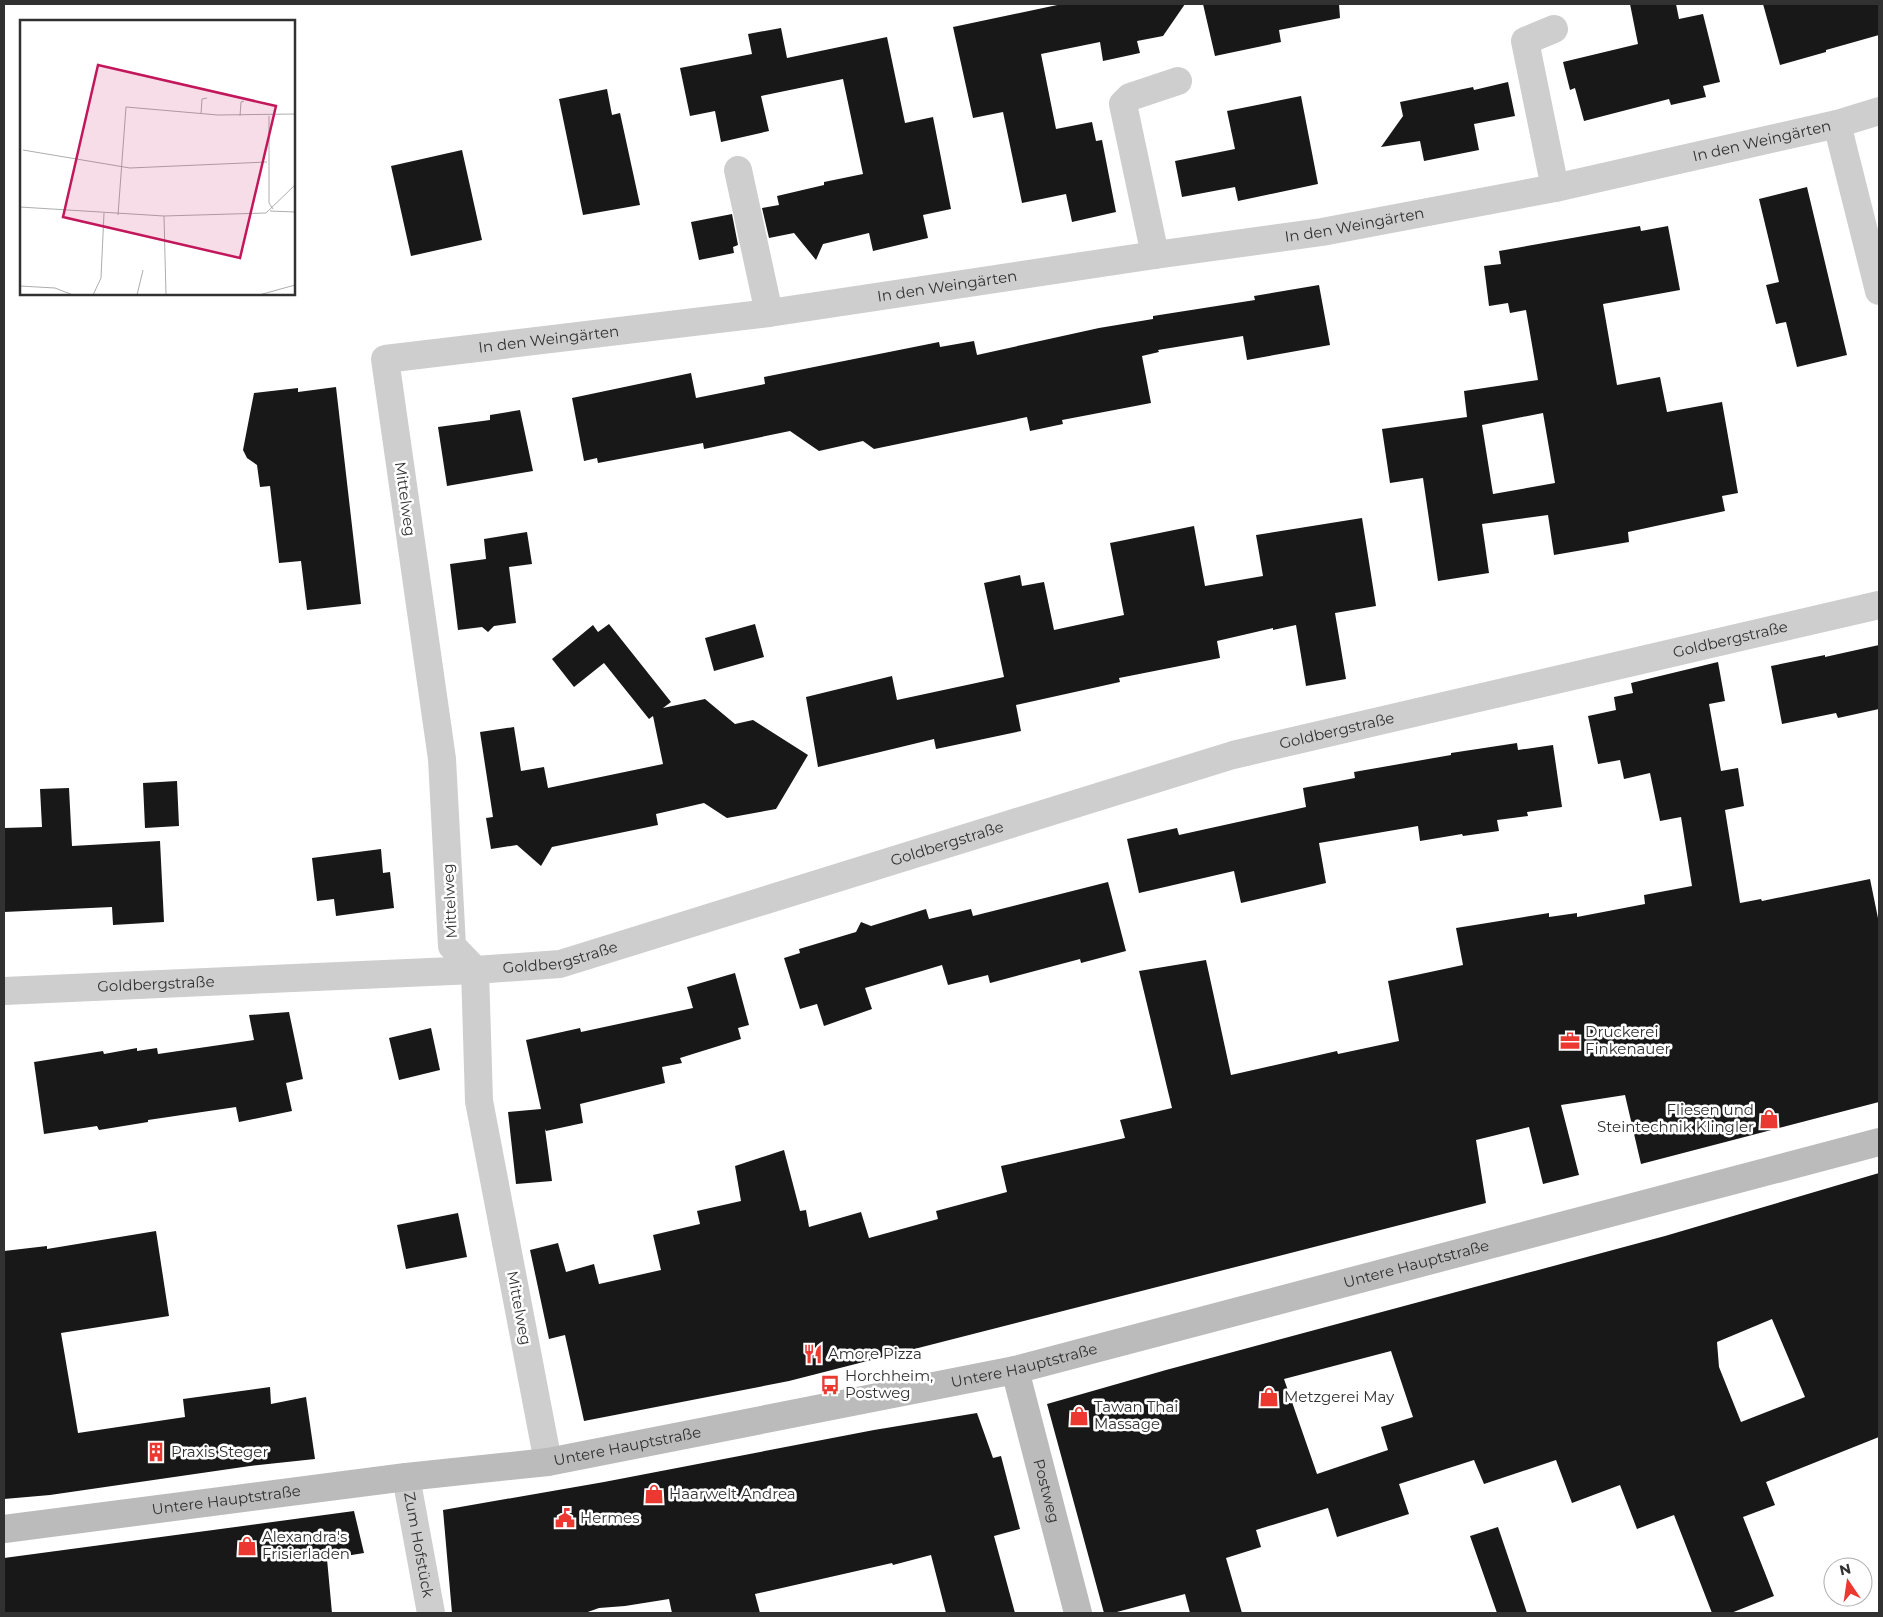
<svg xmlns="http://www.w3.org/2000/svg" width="1883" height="1617" viewBox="0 0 1883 1617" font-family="Montserrat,sans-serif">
	<rect width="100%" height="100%" fill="#fff"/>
	<path fill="#181818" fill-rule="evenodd" d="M 1062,4 L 1185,4 L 1163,36 L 1137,41 L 1140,53 L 1103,61 L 1100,42 L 1041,54 L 1056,129 L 1092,122 L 1096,141 L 1102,140 L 1116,212 L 1072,222 L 1066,194 L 1022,203 L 1003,112 L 973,118 L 953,27 Z
		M 1203,4 L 1339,4 L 1340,18 L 1279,30 L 1281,42 L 1215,56 Z
		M 1630,4 L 1676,4 L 1679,19 L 1703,14 L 1720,82 L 1703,86 L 1706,97 L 1671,105 L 1669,99 L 1584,121 L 1575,88 L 1570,90 L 1563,62 L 1638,44 Z
		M 1763,4 L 1879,4 L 1879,35 L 1826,50 L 1826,52 L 1780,65 Z
		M 781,28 L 787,58 L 887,37 L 905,123 L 933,117 L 951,209 L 923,215 L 928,238 L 873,251 L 869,233 L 823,244 L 816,260 L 794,233 L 769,238 L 762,208 L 779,205 L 777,196 L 824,185 L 824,182 L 863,174 L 843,79 L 761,96 L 769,131 L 721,142 L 715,111 L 690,116 L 680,68 L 752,54 L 748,34 Z
		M 1508,82 L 1515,116 L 1474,124 L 1479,150 L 1424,161 L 1420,141 L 1381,147 L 1403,116 L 1400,102 L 1473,87 L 1474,90 Z
		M 607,89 L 612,115 L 620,113 L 640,205 L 583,215 L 559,99 Z
		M 1301,96 L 1318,184 L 1238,201 L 1235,187 L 1182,197 L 1175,161 L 1235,149 L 1227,111 Z
		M 462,150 L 482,240 L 411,256 L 391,166 Z
		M 1807,187 L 1847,355 L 1797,367 L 1786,322 L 1776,324 L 1766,285 L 1779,282 L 1759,199 Z
		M 732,214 L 738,245 L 733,247 L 734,253 L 699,260 L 691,222 Z
		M 1640,226 L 1641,231 L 1668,226 L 1680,290 L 1603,304 L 1617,385 L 1660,377 L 1667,412 L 1722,402 L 1738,493 L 1722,496 L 1725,511 L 1628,532 L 1629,542 L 1554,555 L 1548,515 L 1482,524 L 1489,573 L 1438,581 L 1423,478 L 1390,483 L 1382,429 L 1467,417 L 1464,391 L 1538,380 L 1526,310 L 1510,313 L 1508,303 L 1489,306 L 1484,266 L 1501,264 L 1499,251 ZM 1543,413 L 1555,483 L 1493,494 L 1482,425 Z
		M 1319,285 L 1330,345 L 1247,360 L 1243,336 L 1158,350 L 1159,352 L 1142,356 L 1151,403 L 1062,420 L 1063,424 L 1030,431 L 1027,417 L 874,449 L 863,441 L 819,451 L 790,431 L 704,449 L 703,443 L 598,463 L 597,458 L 584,461 L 572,398 L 691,373 L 696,398 L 765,384 L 764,377 L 939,342 L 940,347 L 974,341 L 977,355 L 1099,328 L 1153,319 L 1153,316 L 1255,300 L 1254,296 Z
		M 336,387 L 361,604 L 307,610 L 301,561 L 279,563 L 270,486 L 260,487 L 257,465 L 247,458 L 243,450 L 254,393 L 298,388 L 298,392 Z
		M 520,410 L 533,471 L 447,486 L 438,427 L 490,420 L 490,415 Z
		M 1362,518 L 1376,606 L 1335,613 L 1346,679 L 1306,686 L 1296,625 L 1273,630 L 1273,628 L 1217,641 L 1220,658 L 1119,678 L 1120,682 L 1016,705 L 1021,731 L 936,749 L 934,739 L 818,767 L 806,697 L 892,676 L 897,700 L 1004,677 L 984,583 L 1020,575 L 1022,586 L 1044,582 L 1054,630 L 1124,615 L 1110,543 L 1194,526 L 1205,586 L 1263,576 L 1256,535 Z
		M 527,532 L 532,564 L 509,567 L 516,623 L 494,626 L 488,632 L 482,627 L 458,630 L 450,564 L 486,559 L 484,539 Z
		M 609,624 L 671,702 L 663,708 L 705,699 L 735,724 L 753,720 L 808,755 L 776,809 L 727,818 L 704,803 L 656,814 L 658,825 L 552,847 L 541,866 L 517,845 L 491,849 L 486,818 L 493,817 L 480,732 L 514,727 L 521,771 L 544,767 L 548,788 L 663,764 L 653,716 L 649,719 L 604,663 L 574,687 L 552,659 L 593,625 L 598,632 Z
		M 755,624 L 764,657 L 714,671 L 705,638 Z
		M 1879,645 L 1879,709 L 1838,718 L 1836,713 L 1782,724 L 1771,666 L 1825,655 L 1825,657 Z
		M 1718,662 L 1725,701 L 1709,704 L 1721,771 L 1738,768 L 1744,806 L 1725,810 L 1740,903 L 1761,899 L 1762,901 L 1870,879 L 1879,923 L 1879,1102 L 1641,1164 L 1625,1095 L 1561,1105 L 1579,1175 L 1543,1184 L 1529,1127 L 1476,1140 L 1486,1203 L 789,1381 L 584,1421 L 565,1335 L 549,1339 L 530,1250 L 558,1243 L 566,1272 L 594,1264 L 599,1284 L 661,1270 L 653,1235 L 700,1224 L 697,1211 L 741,1201 L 735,1166 L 784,1150 L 800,1211 L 806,1210 L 809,1227 L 861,1212 L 869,1238 L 938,1219 L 936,1211 L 1007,1192 L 1001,1166 L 1125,1138 L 1120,1120 L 1172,1108 L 1139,971 L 1206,960 L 1231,1075 L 1337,1051 L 1338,1054 L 1399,1041 L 1388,981 L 1463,965 L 1456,928 L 1549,913 L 1549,917 L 1577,913 L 1577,917 L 1645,904 L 1644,895 L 1692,886 L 1681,817 L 1660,821 L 1650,773 L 1624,779 L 1620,760 L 1598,764 L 1588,716 L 1616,710 L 1614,697 L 1633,693 L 1631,683 Z
		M 1517,743 L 1518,750 L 1553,745 L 1562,807 L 1527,812 L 1528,816 L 1497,820 L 1499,831 L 1463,836 L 1462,834 L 1420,841 L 1418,826 L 1319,843 L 1326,883 L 1241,903 L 1234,871 L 1139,893 L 1127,839 L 1177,828 L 1179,835 L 1306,807 L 1303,788 L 1355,778 L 1354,772 L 1451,755 L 1451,753 Z
		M 177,781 L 179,826 L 145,828 L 143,783 Z
		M 69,788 L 72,846 L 160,841 L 164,922 L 113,925 L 112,907 L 4,912 L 4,828 L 42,827 L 40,789 Z
		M 381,849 L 383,873 L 390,872 L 394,908 L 336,916 L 334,899 L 317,901 L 312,858 Z
		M 1108,882 L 1126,951 L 1081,963 L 1080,959 L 990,983 L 988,975 L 948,985 L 942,965 L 865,988 L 872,1009 L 824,1026 L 817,1004 L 800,1009 L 784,958 L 800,953 L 799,949 L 856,932 L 861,922 L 871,926 L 926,909 L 929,919 L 971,909 L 973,916 Z
		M 735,973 L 749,1025 L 738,1028 L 741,1039 L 680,1058 L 682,1063 L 662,1067 L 665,1083 L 580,1104 L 583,1123 L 546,1131 L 545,1129 L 552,1181 L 516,1184 L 508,1112 L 541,1109 L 526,1040 L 580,1028 L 581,1032 L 693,1008 L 687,987 Z
		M 289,1012 L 303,1079 L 286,1083 L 292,1111 L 239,1122 L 236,1107 L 148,1120 L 148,1122 L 99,1130 L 97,1126 L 44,1134 L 34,1062 L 103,1051 L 104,1054 L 137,1048 L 137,1051 L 157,1048 L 158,1054 L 254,1040 L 249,1015 Z
		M 431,1028 L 440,1070 L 399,1080 L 389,1038 Z
		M 1879,1173 L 1879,1437 L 1766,1482 L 1775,1505 L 1743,1517 L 1774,1596 L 1731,1613 L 1712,1613 L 1674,1515 L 1637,1529 L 1620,1485 L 1572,1503 L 1556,1460 L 1484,1484 L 1474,1460 L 1399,1484 L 1409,1514 L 1337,1537 L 1328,1508 L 1256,1530 L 1261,1547 L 1226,1558 L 1242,1613 L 1190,1613 L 1185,1594 L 1113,1613 L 1104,1613 L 1047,1404 L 1166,1370 L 1665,1236 ZM 1772,1319 L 1805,1397 L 1741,1422 L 1719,1367 L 1717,1342 ZM 1391,1351 L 1413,1417 L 1381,1427 L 1388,1450 L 1317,1474 L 1284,1379 Z
		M 458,1213 L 467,1257 L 406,1269 L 397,1225 Z
		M 156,1231 L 169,1316 L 61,1333 L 78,1433 L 185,1417 L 183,1399 L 270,1387 L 271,1404 L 306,1397 L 315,1459 L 250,1466 L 50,1495 L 4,1499 L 4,1251 L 47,1246 L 47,1249 Z
		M 977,1413 L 993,1458 L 1001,1456 L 1020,1529 L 994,1536 L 1015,1613 L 946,1613 L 931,1555 L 893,1565 L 892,1563 L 755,1594 L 760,1613 L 672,1613 L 669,1599 L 625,1606 L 599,1608 L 585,1613 L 452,1613 L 443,1510 L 604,1482 L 874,1430 Z
		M 354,1511 L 364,1553 L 327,1559 L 332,1613 L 4,1613 L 4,1558 Z
		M 1498,1527 L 1527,1613 L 1497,1613 L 1470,1536 Z"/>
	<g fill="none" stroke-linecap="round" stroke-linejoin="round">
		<g stroke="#cecece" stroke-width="28">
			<path d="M 1554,29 L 1525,41 L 1555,188"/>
			<path d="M 1837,124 L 1879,291"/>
			<path d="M 738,170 L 769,313"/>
			<path d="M 1155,255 L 1123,104 L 1130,97 L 1178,81"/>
			<path id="s1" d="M 4,991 L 475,970 L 560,964 L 1233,755 L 1879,605"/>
			<path id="s2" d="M 548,1462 L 479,1101 L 475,970 L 452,946 L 442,759 L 385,359 L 769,313 L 1155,255 L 1322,232 L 1555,188 L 1837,124 L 1879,111"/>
			<path id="s3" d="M 406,1477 L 431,1613"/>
		</g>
		<g stroke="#bbb" stroke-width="28">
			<path id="s4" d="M 1015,1370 L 1078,1613"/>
			<path id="s5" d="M 4,1529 L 406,1477 L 548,1462 L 1015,1370 L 1879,1142"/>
		</g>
	</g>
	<defs>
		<symbol id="office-bare" viewBox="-9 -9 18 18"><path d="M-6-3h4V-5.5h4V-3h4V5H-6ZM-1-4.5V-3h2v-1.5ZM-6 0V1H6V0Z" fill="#eb3831" stroke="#fff" stroke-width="2.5" paint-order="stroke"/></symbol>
		<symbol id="shop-bare" viewBox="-9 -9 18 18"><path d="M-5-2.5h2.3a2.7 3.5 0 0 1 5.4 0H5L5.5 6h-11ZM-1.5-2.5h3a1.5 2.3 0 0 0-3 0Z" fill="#eb3831" stroke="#fff" stroke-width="2.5" paint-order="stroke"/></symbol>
		<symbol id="restaurant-bare" viewBox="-9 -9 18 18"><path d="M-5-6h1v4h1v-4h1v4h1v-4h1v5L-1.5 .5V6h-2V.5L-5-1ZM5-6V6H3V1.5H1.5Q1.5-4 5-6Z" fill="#eb3831" stroke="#fff" stroke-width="2.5" paint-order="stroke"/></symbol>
		<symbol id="bus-bare" viewBox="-9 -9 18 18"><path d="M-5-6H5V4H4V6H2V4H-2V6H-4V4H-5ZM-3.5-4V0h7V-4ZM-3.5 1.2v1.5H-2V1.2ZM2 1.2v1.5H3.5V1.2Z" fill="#eb3831" stroke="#fff" stroke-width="2.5" paint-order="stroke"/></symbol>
		<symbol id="building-bare" viewBox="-9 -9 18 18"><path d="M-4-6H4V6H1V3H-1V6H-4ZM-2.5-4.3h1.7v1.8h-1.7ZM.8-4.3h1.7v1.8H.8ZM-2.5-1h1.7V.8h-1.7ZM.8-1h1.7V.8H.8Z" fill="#eb3831" stroke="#fff" stroke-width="2.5" paint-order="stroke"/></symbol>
		<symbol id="civic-bare" viewBox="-9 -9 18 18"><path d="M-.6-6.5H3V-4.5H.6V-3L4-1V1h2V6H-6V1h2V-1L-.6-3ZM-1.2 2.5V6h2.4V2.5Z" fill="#eb3831" stroke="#fff" stroke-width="2.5" paint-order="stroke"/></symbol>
	</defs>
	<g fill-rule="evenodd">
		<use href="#office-bare" x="1556" y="1027" width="28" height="28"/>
		<use href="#shop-bare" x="1755" y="1105" width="28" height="28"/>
		<use href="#restaurant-bare" x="799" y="1340" width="28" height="28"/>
		<use href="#bus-bare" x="816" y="1371" width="28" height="28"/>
		<use href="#shop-bare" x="1255" y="1383" width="28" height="28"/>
		<use href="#shop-bare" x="1065" y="1402" width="28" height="28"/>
		<use href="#building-bare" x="142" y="1438" width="28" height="28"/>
		<use href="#shop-bare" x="640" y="1480" width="28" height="28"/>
		<use href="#civic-bare" x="551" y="1504" width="28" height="28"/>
		<use href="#shop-bare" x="233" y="1532" width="28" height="28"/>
	</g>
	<g text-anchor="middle" stroke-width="5" stroke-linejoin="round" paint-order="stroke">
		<g font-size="15" fill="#313131" stroke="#fff">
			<text dy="5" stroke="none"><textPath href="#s2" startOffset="2518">In den Weingärten</textPath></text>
			<text dy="5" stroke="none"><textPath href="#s2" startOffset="2102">In den Weingärten</textPath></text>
			<text dy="5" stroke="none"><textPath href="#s2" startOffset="1690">In den Weingärten</textPath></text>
			<text dy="5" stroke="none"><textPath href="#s2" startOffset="1288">In den Weingärten</textPath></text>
			<text transform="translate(405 499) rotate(82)" y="5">Mittelweg</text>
			<text dy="5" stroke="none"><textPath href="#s1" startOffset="1772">Goldbergstraße</textPath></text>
			<text dy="5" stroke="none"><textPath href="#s1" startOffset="1368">Goldbergstraße</textPath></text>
			<text dy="5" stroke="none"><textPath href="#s1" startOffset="962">Goldbergstraße</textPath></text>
			<text transform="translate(450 901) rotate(-93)" y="5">Mittelweg</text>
			<text dy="5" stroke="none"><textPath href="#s1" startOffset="558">Goldbergstraße</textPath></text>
			<text dy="5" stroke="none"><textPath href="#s1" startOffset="152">Goldbergstraße</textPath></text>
			<text dy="5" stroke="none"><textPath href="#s5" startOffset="1439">Untere Hauptstraße</textPath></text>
			<text transform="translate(519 1308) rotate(79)" y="5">Mittelweg</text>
			<text dy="5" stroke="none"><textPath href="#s5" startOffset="1034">Untere Hauptstraße</textPath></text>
			<text dy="5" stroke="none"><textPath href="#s5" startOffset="629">Untere Hauptstraße</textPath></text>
			<text dy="5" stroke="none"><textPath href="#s4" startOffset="125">Postweg</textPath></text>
			<text dy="5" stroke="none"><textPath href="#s5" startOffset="224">Untere Hauptstraße</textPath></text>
			<text dy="5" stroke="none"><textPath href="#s3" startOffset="69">Zum Hofstück</textPath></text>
		</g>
		<g font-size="15" fill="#313131" stroke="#fff" text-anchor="start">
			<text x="1585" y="1037">Druckerei<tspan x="1585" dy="17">Finkenauer</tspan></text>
			<text x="1754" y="1115" text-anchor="end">Fliesen und<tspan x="1754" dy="17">Steintechnik Klingler</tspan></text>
			<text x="828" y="1359">Amore Pizza</text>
			<text x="845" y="1381">Horchheim,<tspan x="845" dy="17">Postweg</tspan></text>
			<text x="1284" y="1402">Metzgerei May</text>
			<text x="1094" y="1412">Tawan Thai<tspan x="1094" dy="17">Massage</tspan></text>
			<text x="171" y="1457">Praxis Steger</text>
			<text x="669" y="1499">Haarwelt Andrea</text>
			<text x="580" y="1523">Hermes</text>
			<text x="262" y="1542">Alexandra's<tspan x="262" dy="17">Frisierladen</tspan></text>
		</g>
	</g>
	<g transform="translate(20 20)">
		<rect width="275" height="275" fill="#fff"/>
		<path fill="none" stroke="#adadad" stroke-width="1" d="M 181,94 L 182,79 L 187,78M 220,96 L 221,82 L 224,81M 249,96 L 249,183 L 253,189M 3,130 L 110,148 L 247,142M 0,187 L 144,196 L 246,193 L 275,165M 250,191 L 275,192M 98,195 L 106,87 L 198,95 L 275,94M 144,196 L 146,275M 0,266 L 35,268 L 53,275M 73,275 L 81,258 L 84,193M 117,275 L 123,250M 239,275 L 275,265"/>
		<path fill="#c2185b" fill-opacity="0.15" stroke="#c2185b" stroke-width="2.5" d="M 78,45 L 256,86 L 220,238 L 43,197 Z"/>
		<rect width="275" height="275" fill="none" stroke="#313131" stroke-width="2.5"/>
	</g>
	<rect width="1883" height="1617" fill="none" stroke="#313131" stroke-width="10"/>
	<g transform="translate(1848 1582) rotate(347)"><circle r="24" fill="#ffffff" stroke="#adadad"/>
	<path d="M0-4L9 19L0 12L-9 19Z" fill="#eb3831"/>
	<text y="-8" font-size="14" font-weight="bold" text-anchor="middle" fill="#313131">N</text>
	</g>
</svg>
